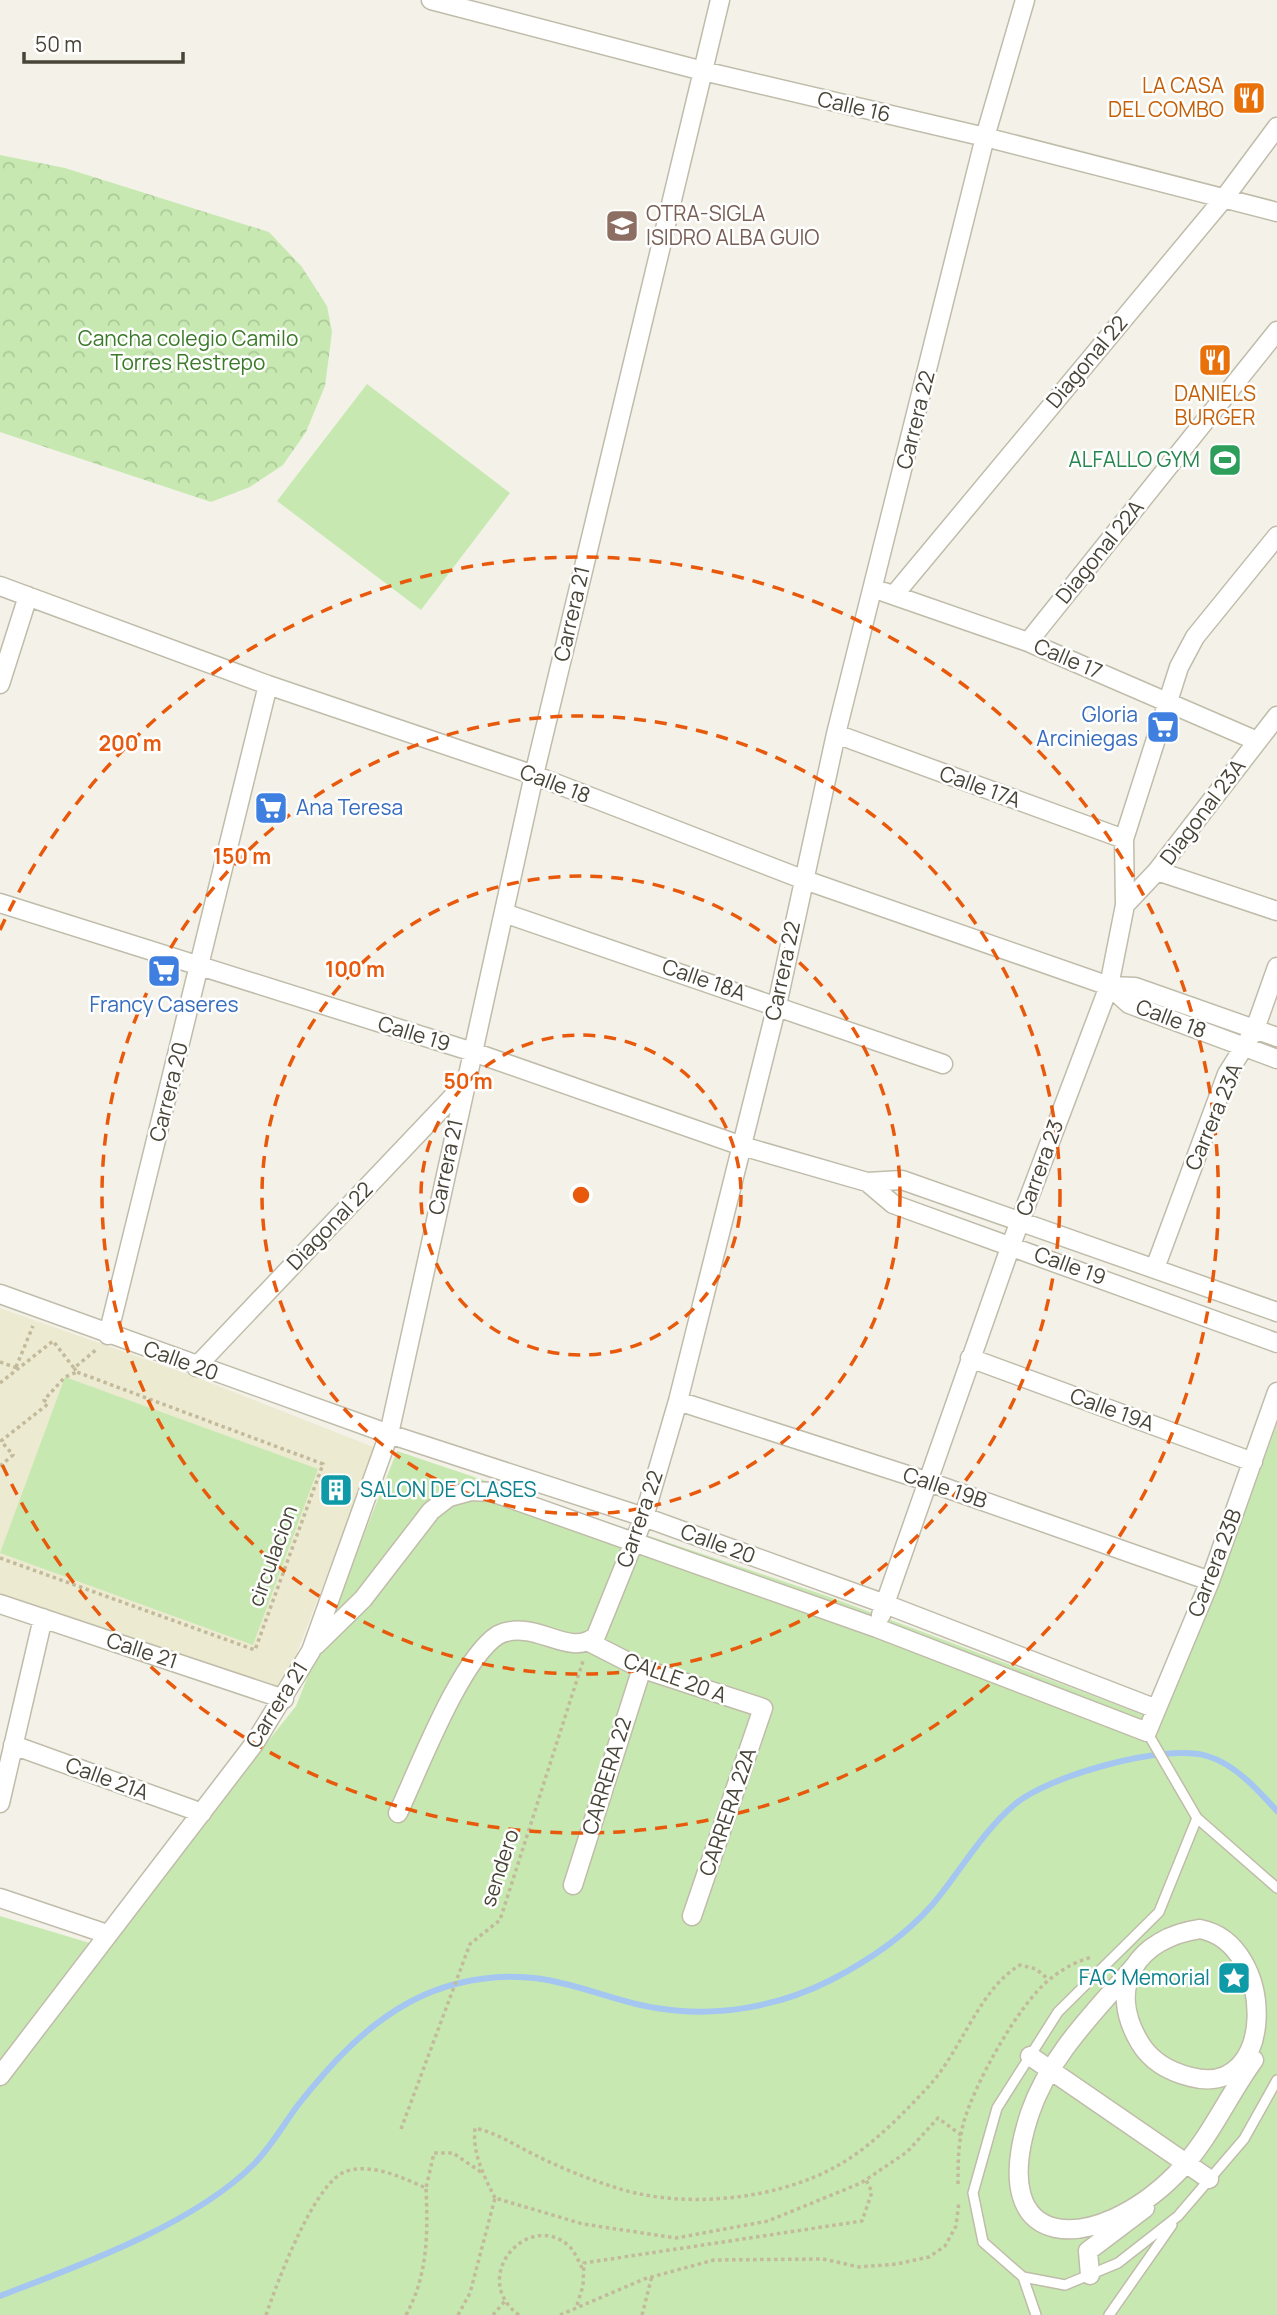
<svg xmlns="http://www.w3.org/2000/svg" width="1277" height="2315" viewBox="0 0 1277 2315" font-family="Manrope,sans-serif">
	<defs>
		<pattern id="park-crowns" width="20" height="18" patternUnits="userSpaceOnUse" patternTransform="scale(1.75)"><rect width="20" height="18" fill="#c7e9b1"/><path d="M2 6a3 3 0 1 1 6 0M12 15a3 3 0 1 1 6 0" fill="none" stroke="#acc999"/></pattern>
	</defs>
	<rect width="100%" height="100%" fill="#f4f2e8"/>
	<path fill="#edead2" d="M 0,1308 L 193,1376 L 376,1448 L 283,1689 L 0,1595 Z"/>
	<path fill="#c7e9b1" d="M 367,384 L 510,493 L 421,610 L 277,501 Z
		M 65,1377 L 318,1469 L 253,1645 L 0,1553 Z
		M 1277,1424 L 1277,2315 L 0,2315 L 0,1916 L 103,1947 L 296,1706 L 397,1451 L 830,1597 L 1157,1720 L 1219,1584 Z"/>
	<path fill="url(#park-crowns)" d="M 0,155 L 65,168 L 269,232 L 302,267 L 327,306 L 332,332 L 325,386 L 306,432 L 283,465 L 250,487 L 211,502 L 0,432 Z"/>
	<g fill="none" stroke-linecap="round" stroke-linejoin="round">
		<path stroke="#a4c6f1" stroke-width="6" d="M 0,2296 C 78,2266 193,2225 253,2165 C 271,2147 283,2125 298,2105 C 329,2066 364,2027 408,2003 C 453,1978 511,1970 561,1983 C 593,1990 623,2003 656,2008 C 715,2018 778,2007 831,1980 C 870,1960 904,1937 933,1904 C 960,1872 982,1832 1014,1805 C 1047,1776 1165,1743 1207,1756 C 1235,1764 1258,1790 1277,1811"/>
		<defs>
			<path id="lane" d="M 1147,1732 L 1197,1818 L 1277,1888
				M 1197,1818 L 1159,1912 L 1058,2012 L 997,2108 L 973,2193 L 983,2242 L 1023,2277 L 1065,2285 L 1118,2263 L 1178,2216 L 1244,2139 L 1277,2080
				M 1023,2277 L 1036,2315
				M 1109,2315 L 1172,2225"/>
			<path id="street" d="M 431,0 L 703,71 L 985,137 L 1277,212
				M 0,586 L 268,685 L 534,775 L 802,879 L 1109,986 L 1135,987 L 1277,1037
				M 884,592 L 1028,642 L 1257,741
				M 894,595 L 1225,197 L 1277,127
				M 1028,642 L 1277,331
				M 0,684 L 28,596
				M 836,734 L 1124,839
				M 1157,871 L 1277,911
				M 0,903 L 473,1052 L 742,1146 L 867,1182 L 902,1180 L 1277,1312
				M 1125,905 L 1157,871 L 1277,716
				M 504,913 L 943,1064
				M 1109,986 L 1129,1004 L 1277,1059
				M 867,1182 L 893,1204 L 1277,1343
				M 1155,1268 L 1227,1074 L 1255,1029 L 1277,967
				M 0,1294 L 389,1434 L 644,1517 L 885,1604 L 1154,1708
				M 108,1335 L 268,685
				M 970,1358 L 1253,1462
				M 196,1367 L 464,1085
				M 678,1401 L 926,1481 L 1210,1581
				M 0,1604 L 284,1699
				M 881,1615 L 1011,1245 L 1109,986 L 1125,905 L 1124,839 L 1179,667 L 1195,637 L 1277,536
				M 589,1642 L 640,1668 L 763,1708 L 692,1916
				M 316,1645 L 363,1599 L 431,1511 L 449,1497 L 471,1491 L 492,1492 L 877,1628 L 1147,1732 L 1210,1581 L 1277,1392
				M 13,1745 L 202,1813
				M 0,1803 L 43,1618
				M 398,1813 C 418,1771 460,1659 498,1635 C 506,1631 516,1630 525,1631 C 549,1633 575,1654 596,1636 L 644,1517 L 678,1401 L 777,1005 L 836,734 L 985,137 L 1025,0
				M 573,1885 L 642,1668
				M 0,1898 L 107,1934
				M 1200,1929 C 1277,1944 1277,2100 1191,2077 C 1170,2072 1151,2061 1140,2043 C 1105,1985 1138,1938 1200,1929 Z
				M 1137,1963 C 1098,2009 1050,2054 1030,2113 C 982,2258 1097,2254 1176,2174 C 1209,2141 1227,2097 1254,2060
				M 1030,2056 L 1209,2179
				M 0,2076 L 254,1744 L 311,1651 L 389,1434 L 534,775 L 720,0
				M 1090,2275 L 1088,2251 L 1145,2208"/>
		</defs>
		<use href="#lane" stroke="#c0bcaa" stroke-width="12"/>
		<use href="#street" stroke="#c0bcaa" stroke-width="21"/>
		<path stroke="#c2ba9b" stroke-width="3.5" stroke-dasharray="3.5 3.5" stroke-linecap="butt" d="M 0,1362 L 17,1368
			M 16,1367 L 33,1326
			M 0,1383 L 53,1341 L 74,1368 L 97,1349
			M 0,1466 L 13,1455 L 1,1441 L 48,1404 L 44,1400 L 65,1377 L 77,1372 L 74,1368
			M 0,1558 L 255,1650 L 323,1464 L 77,1372
			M 401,2129 L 470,1944 L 500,1920 L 583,1661
			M 958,2184 C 958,2164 958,2145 963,2125 C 972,2088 1019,2003 1050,1979 C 1062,1969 1077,1961 1092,1957
			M 495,2198 C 484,2176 472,2153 475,2128 C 497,2133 513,2144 533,2154 C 557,2166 585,2178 611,2186 C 678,2210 775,2201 837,2166 C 870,2148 904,2113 929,2086 C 961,2051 980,1988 1020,1965 L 1036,1969 L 1048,1979
			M 577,2305 L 583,2286 L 584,2263 L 862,2221 L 872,2192 L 866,2180
			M 266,2315 C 277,2283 315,2180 347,2171 C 373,2163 403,2178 426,2188 L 434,2153 L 453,2153 L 481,2172
			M 406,2315 C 428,2275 428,2233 426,2188
			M 458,2315 L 470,2293 L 495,2198 L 583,2224 L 676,2238 L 768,2221 L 861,2183 L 907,2152 L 938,2118 L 961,2135
			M 493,2315 L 505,2301
			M 519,2315 C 468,2278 528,2209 569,2246 C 575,2252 579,2262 583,2270
			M 560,2315 L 644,2279 L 714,2260 L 823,2259 L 859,2267 L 897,2264 L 929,2257 L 945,2246 L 956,2226 L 959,2202
			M 642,2315 L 652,2276"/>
		<use href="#lane" stroke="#fff" stroke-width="9"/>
		<use href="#street" stroke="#fff" stroke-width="18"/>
	</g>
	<g fill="none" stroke="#e8590c" stroke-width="3.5" stroke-dasharray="12 9">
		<circle cx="581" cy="1195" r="160"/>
		<circle cx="581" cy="1195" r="319"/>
		<circle cx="581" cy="1195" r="479"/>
		<path d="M0 930A638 638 0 1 1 0 1460"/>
	</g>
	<defs>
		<symbol id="restaurant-square" viewBox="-11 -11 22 22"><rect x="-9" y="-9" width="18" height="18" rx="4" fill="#e8710a" stroke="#fff"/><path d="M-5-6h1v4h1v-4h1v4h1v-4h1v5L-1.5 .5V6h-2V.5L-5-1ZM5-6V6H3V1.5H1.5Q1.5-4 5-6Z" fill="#fff"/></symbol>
		<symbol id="school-square" viewBox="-11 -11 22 22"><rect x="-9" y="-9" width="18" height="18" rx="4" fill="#8d6e63" stroke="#fff"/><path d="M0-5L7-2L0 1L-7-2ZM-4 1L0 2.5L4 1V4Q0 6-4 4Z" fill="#fff"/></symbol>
		<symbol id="stadium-square" viewBox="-11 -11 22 22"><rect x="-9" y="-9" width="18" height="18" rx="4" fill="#2e9e5b" stroke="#fff"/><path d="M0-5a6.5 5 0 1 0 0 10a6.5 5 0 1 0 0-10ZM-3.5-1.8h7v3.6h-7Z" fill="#fff"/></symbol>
		<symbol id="supermarket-square" viewBox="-11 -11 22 22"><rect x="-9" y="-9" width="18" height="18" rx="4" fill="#3f7fe0" stroke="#fff"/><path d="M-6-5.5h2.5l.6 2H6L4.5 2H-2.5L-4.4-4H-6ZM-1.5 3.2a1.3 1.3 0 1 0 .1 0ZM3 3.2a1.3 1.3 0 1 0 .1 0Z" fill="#fff"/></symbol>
		<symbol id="building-square" viewBox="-11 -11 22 22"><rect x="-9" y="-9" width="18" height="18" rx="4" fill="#0f9aa8" stroke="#fff"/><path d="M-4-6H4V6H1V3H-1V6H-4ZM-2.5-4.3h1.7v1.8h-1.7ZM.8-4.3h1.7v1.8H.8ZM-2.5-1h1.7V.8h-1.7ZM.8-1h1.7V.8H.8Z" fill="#fff"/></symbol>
		<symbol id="sight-square" viewBox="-11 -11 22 22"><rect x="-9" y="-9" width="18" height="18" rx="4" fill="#0f9aa8" stroke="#fff"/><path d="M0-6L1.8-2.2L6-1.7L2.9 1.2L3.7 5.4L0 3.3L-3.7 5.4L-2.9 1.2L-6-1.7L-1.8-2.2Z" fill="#fff"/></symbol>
	</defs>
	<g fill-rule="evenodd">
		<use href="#restaurant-square" x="1230" y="79" width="38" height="38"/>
		<use href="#school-square" x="603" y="207" width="38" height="38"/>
		<use href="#restaurant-square" x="1196" y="341" width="38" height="38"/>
		<use href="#stadium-square" x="1206" y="441" width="38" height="38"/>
		<use href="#supermarket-square" x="1144" y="708" width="38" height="38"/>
		<use href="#supermarket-square" x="252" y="789" width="38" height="38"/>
		<use href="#supermarket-square" x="145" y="952" width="38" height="38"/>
		<use href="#building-square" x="317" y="1471" width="38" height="38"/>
		<use href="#sight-square" x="1215" y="1959" width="38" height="38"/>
	</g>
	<g text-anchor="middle" stroke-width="5" stroke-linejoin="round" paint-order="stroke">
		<g font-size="21" fill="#c56008" stroke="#fff" text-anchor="end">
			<text x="1224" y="93">LA CASA<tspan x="1224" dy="24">DEL COMBO</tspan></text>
			<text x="1215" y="401" text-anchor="middle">DANIELS<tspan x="1215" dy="24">BURGER</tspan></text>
		</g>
		<g font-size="21" fill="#484437" stroke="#fff">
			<text transform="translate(854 107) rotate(13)" y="7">Calle 16</text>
			<text transform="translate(1087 362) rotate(-50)" y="7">Diagonal 22</text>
			<text transform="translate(916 420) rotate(-76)" y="7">Carrera 22</text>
			<text transform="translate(1100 552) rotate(-51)" y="7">Diagonal 22A</text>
			<text transform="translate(572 614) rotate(-77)" y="7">Carrera 21</text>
			<text transform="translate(1068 659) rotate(23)" y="7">Calle 17</text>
			<text transform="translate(555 784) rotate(21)" y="7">Calle 18</text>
			<text transform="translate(980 787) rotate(20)" y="7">Calle 17A</text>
			<text transform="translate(1203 812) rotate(-53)" y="7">Diagonal 23A</text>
			<text transform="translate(783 971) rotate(-78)" y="7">Carrera 22</text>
			<text transform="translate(704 980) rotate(19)" y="7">Calle 18A</text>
			<text transform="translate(1171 1019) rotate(21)" y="7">Calle 18</text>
			<text transform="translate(414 1034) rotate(17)" y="7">Calle 19</text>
			<text transform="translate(169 1092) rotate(-76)" y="7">Carrera 20</text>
			<text transform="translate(1214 1117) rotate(-67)" y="7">Carrera 23A</text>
			<text transform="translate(446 1167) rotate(-78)" y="7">Carrera 21</text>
			<text transform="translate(1040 1168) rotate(-70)" y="7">Carrera 23</text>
			<text transform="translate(330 1226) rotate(-46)" y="7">Diagonal 22</text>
			<text transform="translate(1070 1266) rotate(20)" y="7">Calle 19</text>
			<text transform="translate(181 1361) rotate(20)" y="7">Calle 20</text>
			<text transform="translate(1112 1410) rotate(20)" y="7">Calle 19A</text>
			<text transform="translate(945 1488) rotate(19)" y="7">Calle 19B</text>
			<text transform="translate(640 1519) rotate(-71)" y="7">Carrera 22</text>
			<text transform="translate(718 1544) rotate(20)" y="7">Calle 20</text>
			<text transform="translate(273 1556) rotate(-70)" y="7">circulacion</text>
			<text transform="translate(1215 1563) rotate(-69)" y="7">Carrera 23B</text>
			<text transform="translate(142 1651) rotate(18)" y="7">Calle 21</text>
			<text transform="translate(675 1678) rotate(20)" y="7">CALLE 20 A</text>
			<text transform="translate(277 1705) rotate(-58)" y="7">Carrera 21</text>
			<text transform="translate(607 1776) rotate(-73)" y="7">CARRERA 22</text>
			<text transform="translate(107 1779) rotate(20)" y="7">Calle 21A</text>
			<text transform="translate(728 1812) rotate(-71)" y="7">CARRERA 22A</text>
			<text transform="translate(500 1868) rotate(-72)" y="7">sendero</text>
		</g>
		<g font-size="21" fill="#785e54" stroke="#fff" text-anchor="start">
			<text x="646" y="221">OTRA-SIGLA<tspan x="646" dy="24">ISIDRO ALBA GUIO</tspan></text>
		</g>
		<g font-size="21" fill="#3b7a29" stroke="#fff">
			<text x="188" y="346">Cancha colegio Camilo<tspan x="188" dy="24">Torres Restrepo</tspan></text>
		</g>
		<g font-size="21" fill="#27864d" stroke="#fff" text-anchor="end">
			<text x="1200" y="467">ALFALLO GYM</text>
		</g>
		<g font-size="21" fill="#366cbe" stroke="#fff" text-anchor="end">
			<text x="1138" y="722">Gloria<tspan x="1138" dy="24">Arciniegas</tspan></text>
			<text x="296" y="815" text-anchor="start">Ana Teresa</text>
			<text x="164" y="1012" text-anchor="middle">Francy Caseres</text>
		</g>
		<g font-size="21" fill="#0d838f" stroke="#fff" text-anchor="start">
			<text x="360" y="1497">SALON DE CLASES</text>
			<text x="1210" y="1985" text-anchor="end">FAC Memorial</text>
		</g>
	</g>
	<circle cx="581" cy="1195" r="10" fill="#e8590c" stroke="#fff" stroke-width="3.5"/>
	<g font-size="21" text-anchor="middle" font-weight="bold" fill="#e8590c" stroke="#fff" stroke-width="5" stroke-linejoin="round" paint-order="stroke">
		<text x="130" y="751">200 m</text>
		<text x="242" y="864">150 m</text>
		<text x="355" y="977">100 m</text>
		<text x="468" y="1089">50 m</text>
	</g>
	<path d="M24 52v10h159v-10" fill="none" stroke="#484437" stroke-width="3.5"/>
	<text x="35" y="52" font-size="21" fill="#484437" stroke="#ffffff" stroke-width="5" paint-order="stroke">50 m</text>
</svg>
